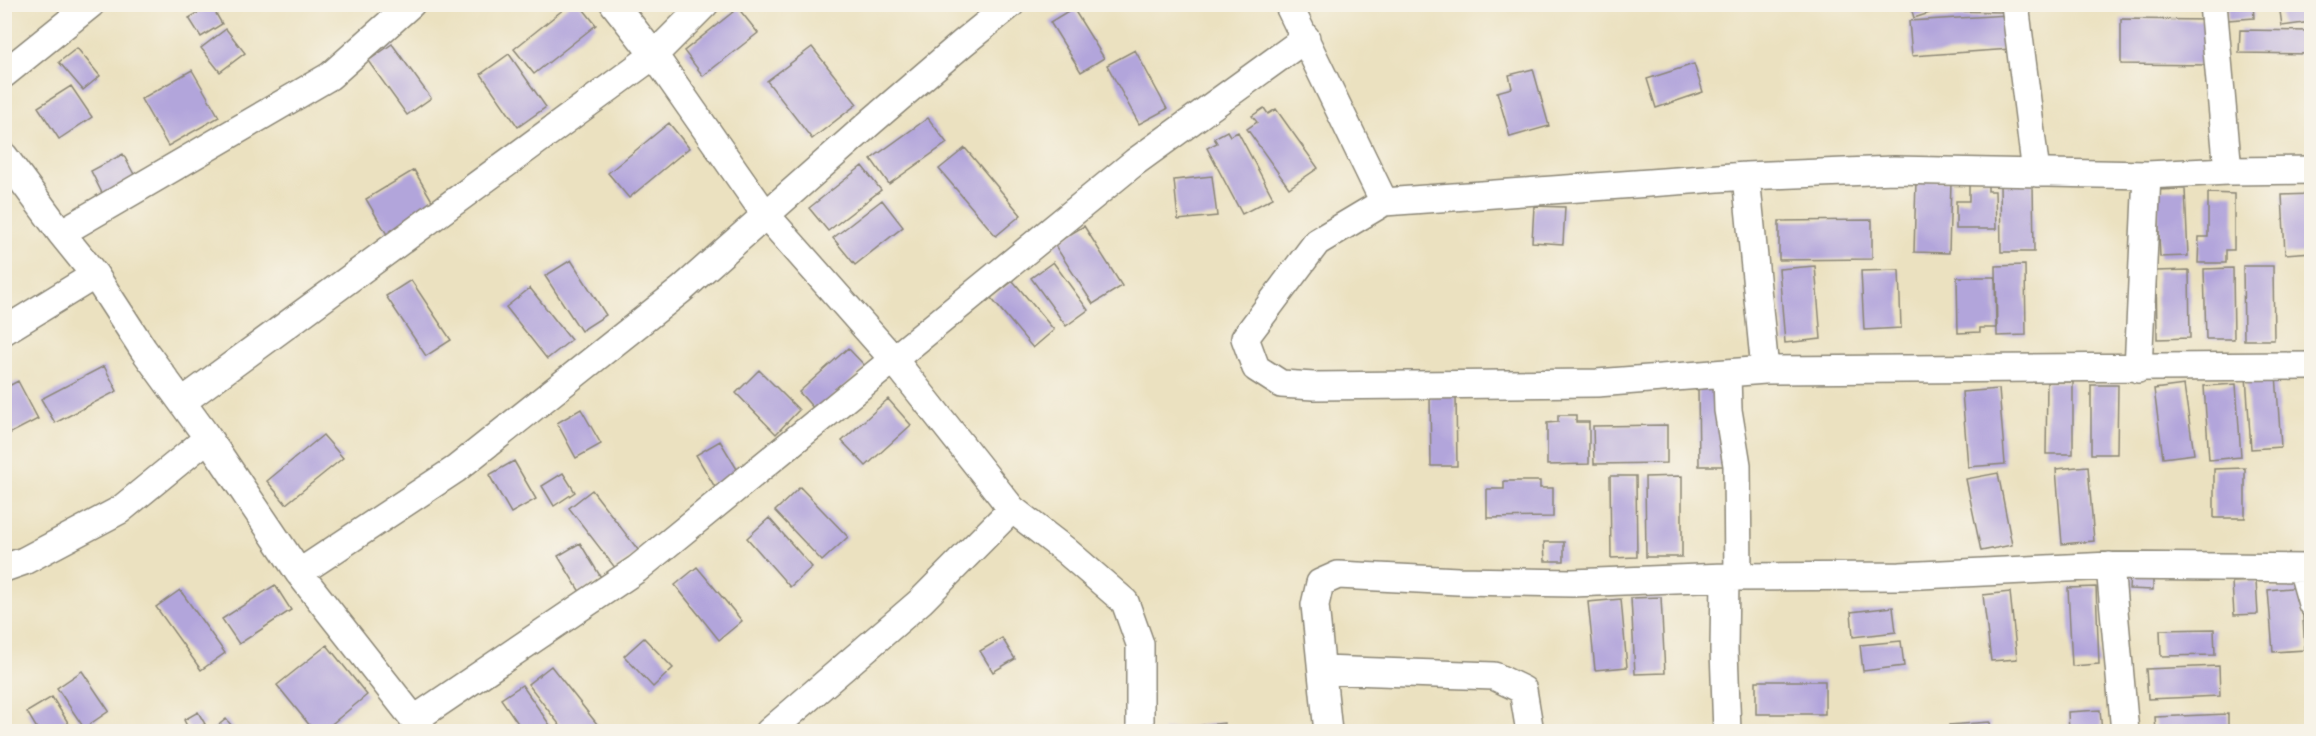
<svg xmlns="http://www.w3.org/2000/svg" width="2316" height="736" viewBox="0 0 2316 736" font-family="'Indie Flower',sans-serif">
	<rect width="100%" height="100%" fill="#f7f3e8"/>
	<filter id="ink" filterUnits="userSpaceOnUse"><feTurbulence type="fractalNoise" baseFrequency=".0167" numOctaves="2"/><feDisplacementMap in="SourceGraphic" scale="12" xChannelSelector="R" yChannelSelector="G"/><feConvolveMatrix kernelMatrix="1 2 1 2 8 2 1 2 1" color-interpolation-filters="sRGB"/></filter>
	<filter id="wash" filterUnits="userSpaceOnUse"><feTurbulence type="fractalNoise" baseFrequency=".008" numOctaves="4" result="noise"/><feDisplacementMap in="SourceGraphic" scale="24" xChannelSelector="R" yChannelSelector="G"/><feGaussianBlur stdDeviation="1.35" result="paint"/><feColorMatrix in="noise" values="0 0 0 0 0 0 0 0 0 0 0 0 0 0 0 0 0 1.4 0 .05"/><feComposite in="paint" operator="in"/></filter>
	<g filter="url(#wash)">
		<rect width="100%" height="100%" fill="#ebe1c0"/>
		<g id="blocks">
			<path fill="#b2a5db" d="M 1910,4 L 1941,4 L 1942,9 L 1914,18 Z
				M 1946,4 L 2004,4 L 2004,12 L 1946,11 Z
				M 2227,4 L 2253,4 L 2254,18 L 2228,20 Z
				M 2279,4 L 2309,4 L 2311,22 L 2282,26 Z
				M 211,5 L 222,24 L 201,37 L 189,18 Z
				M 569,5 L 580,5 L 596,25 L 534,74 L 514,49 Z
				M 738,8 L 758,33 L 703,76 L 684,51 Z
				M 1073,8 L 1104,58 L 1081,72 L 1050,22 Z
				M 2008,15 L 2011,49 L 1912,56 L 1909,21 Z
				M 2121,19 L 2210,20 L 2210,65 L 2121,64 Z
				M 226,29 L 245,53 L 220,72 L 201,48 Z
				M 2240,30 L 2311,31 L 2311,54 L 2239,53 Z
				M 392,44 L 431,98 L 407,115 L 368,61 Z
				M 812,47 L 857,104 L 812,139 L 767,81 Z
				M 77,48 L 100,76 L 83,90 L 59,62 Z
				M 1135,50 L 1167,109 L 1139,124 L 1107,65 Z
				M 509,54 L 546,107 L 518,127 L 481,74 Z
				M 1694,64 L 1703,92 L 1656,108 L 1647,79 Z
				M 1533,69 L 1549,126 L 1510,137 L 1497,92 L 1512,88 L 1509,75 Z
				M 192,70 L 219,117 L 168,146 L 141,99 Z
				M 71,86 L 92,117 L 59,139 L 38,107 Z
				M 1264,108 L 1268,114 L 1276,109 L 1318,168 L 1289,188 L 1247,129 L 1257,122 L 1252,116 Z
				M 928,118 L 947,143 L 889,184 L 871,159 Z
				M 669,123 L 689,148 L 629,198 L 608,173 Z
				M 1227,131 L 1230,136 L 1238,132 L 1273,198 L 1242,214 L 1207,148 L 1217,143 L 1214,138 Z
				M 965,148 L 1021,215 L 996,236 L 939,169 Z
				M 123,154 L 137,180 L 104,197 L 91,171 Z
				M 862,166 L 881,190 L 828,231 L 809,208 Z
				M 414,170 L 437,209 L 389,238 L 366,199 Z
				M 1212,176 L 1217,216 L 1178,220 L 1174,180 Z
				M 1916,180 L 1951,181 L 1949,253 L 1914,252 Z
				M 1988,180 L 1988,191 L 1995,191 L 1996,229 L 1956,229 L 1956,201 L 1969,201 L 1969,184 Z
				M 2033,183 L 2034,252 L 2001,252 L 2000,184 Z
				M 2185,189 L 2188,256 L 2160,257 L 2157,190 Z
				M 2208,193 L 2234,194 L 2234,250 L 2226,250 L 2226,263 L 2198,263 L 2199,237 L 2208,237 Z
				M 2312,194 L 2312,252 L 2285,254 L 2282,195 Z
				M 882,200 L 903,227 L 855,265 L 833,238 Z
				M 1534,206 L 1565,207 L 1563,244 L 1532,242 Z
				M 1872,220 L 1872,259 L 1779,260 L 1779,221 Z
				M 1084,226 L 1122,286 L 1093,304 L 1054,244 Z
				M 571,260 L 606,315 L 581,331 L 545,276 Z
				M 1053,262 L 1088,310 L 1066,326 L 1031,278 Z
				M 2025,265 L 2026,335 L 1997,336 L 1996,266 Z
				M 1815,266 L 1821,339 L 1785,343 L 1779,269 Z
				M 2243,266 L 2273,266 L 2274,340 L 2244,340 Z
				M 2233,268 L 2234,339 L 2206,339 L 2204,269 Z
				M 1899,270 L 1901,328 L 1864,330 L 1861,271 Z
				M 2189,270 L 2190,338 L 2157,339 L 2156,271 Z
				M 1957,277 L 1995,277 L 1996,328 L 1980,328 L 1980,332 L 1958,333 Z
				M 411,280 L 451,340 L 426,356 L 386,296 Z
				M 1013,281 L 1054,330 L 1033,348 L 991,298 Z
				M 530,288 L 571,340 L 547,359 L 506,307 Z
				M 848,348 L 866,367 L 817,412 L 799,392 Z
				M 104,366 L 117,391 L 55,423 L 41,399 Z
				M 759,370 L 799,410 L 776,434 L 736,393 Z
				M 2276,374 L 2281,447 L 2251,449 L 2246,376 Z
				M 18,381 L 38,419 L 7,435 L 5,430 L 5,388 Z
				M 2047,382 L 2073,382 L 2073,454 L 2046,454 Z
				M 2236,384 L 2241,457 L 2209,460 L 2204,386 Z
				M 2091,385 L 2118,385 L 2117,454 L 2091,454 Z
				M 2184,385 L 2194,454 L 2163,458 L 2154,389 Z
				M 1698,388 L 1724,388 L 1725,466 L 1699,466 Z
				M 1999,389 L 2005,464 L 1968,467 L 1962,392 Z
				M 1456,395 L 1457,466 L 1431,466 L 1430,396 Z
				M 888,399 L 911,425 L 866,466 L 842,441 Z
				M 581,409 L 601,444 L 576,458 L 557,423 Z
				M 1558,415 L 1576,415 L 1576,422 L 1589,422 L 1589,464 L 1547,465 L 1547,423 L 1558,422 Z
				M 1667,425 L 1667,463 L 1594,464 L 1593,426 Z
				M 323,435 L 343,458 L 286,504 L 267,481 Z
				M 720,441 L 740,474 L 716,489 L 696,455 Z
				M 514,461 L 536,499 L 511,513 L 489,475 Z
				M 2088,466 L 2094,541 L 2062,544 L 2056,469 Z
				M 2245,468 L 2245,518 L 2214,518 L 2214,469 Z
				M 2305,469 L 2312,469 L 2312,497 L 2305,497 Z
				M 563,473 L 575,492 L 554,506 L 542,486 Z
				M 1998,473 L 2012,545 L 1981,551 L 1966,479 Z
				M 1610,476 L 1636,476 L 1637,557 L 1611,558 Z
				M 1682,476 L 1682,557 L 1646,557 L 1645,477 Z
				M 1504,481 L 1540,481 L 1540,488 L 1553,488 L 1553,517 L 1487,518 L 1487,489 L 1504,489 Z
				M 800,487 L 848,537 L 822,561 L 775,511 Z
				M 592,490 L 639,551 L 616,569 L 569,508 Z
				M 769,518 L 812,567 L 790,587 L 747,538 Z
				M 1544,542 L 1564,542 L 1564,561 L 1545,561 Z
				M 580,543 L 602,579 L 580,592 L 558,556 Z
				M 697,567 L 742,621 L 719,640 L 675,585 Z
				M 2130,574 L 2153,575 L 2153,590 L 2129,589 Z
				M 2256,581 L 2258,614 L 2234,615 L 2232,582 Z
				M 275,585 L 291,610 L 239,644 L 222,619 Z
				M 2096,587 L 2099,664 L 2072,666 L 2068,588 Z
				M 2301,587 L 2305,650 L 2273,652 L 2268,590 Z
				M 180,590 L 225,653 L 201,670 L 156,607 Z
				M 2010,592 L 2017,659 L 1991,661 L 1983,595 Z
				M 1661,597 L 1665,673 L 1635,674 L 1631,598 Z
				M 1621,599 L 1627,667 L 1595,670 L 1588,602 Z
				M 1893,607 L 1896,632 L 1853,637 L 1851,612 Z
				M 2214,629 L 2215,655 L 2161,656 L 2160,630 Z
				M 644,638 L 673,668 L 653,687 L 624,656 Z
				M 1002,638 L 1015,659 L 993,672 L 980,651 Z
				M 1901,641 L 1904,666 L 1863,671 L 1860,645 Z
				M 327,645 L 367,695 L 322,732 L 315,732 L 277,685 Z
				M 551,666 L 597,724 L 587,732 L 565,732 L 528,684 Z
				M 2219,666 L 2220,696 L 2148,699 L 2146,669 Z
				M 82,671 L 109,711 L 84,728 L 57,688 Z
				M 1756,681 L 1825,681 L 1825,714 L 1756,714 Z
				M 522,685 L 552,728 L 546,732 L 524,732 L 501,699 Z
				M 52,697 L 74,732 L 39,732 L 27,712 Z
				M 2100,710 L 2102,732 L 2069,732 L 2068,712 Z
				M 198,712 L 205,724 L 190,732 L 184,720 Z
				M 2228,714 L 2228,732 L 2156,732 L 2155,717 Z
				M 226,719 L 237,732 L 210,732 Z
				M 1990,722 L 1991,732 L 1950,732 L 1949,725 Z
				M 1224,723 L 1225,732 L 1163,732 L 1163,730 Z"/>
		</g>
	</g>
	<g filter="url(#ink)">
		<use href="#blocks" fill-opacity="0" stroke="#8b8676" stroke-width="1.5"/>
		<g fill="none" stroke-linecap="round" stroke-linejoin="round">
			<defs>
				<path id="minor" d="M 614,4 L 654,55 L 765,214 L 894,360 L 1012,509 L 1065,550 L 1125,602 L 1140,644 L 1140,732
					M 1288,4 L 1384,202 L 1317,242 L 1245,338 L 1256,368 L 1281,384 L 1314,386 L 1597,383 L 1765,370 L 2312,366
					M 2015,4 L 2036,173
					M 2213,4 L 2228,171
					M 4,74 L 91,4
					M 4,156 L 61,233 L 95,275 L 143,349 L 208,438 L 299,573 L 424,732
					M 1746,176 L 1765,370
					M 1384,202 L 1746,176 L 1894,170 L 2147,175 L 2228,171 L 2312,170
					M 61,233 L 330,76 L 411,4
					M 4,331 L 95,275
					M 2138,369 L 2147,175
					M 1727,374 L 1728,410 L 1737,465 L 1738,577
					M 182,402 L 654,55 L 705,4
					M 2110,566 L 2125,732
					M 4,568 L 24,561 L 120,510 L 208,438
					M 2302,568 L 2312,604
					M 299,573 L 456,469 L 681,290 L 872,121 L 963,43 L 1011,4
					M 1725,577 L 1724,650 L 1727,732
					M 1322,670 L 1494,676 L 1523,690 L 1530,732
					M 415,719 L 637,569 L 1135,162 L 1306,38
					M 769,732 L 921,601 L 1012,509
					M 1328,732 L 1315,605 L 1320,583 L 1338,575 L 1458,581 L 1572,583 L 1725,577 L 1900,576 L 2110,566 L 2312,568"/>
			</defs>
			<use href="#minor" stroke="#8b8676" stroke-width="30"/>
			<use href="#minor" stroke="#fff" stroke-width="27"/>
		</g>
	</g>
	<rect width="2316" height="736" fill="none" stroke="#f7f3e8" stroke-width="24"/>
</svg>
